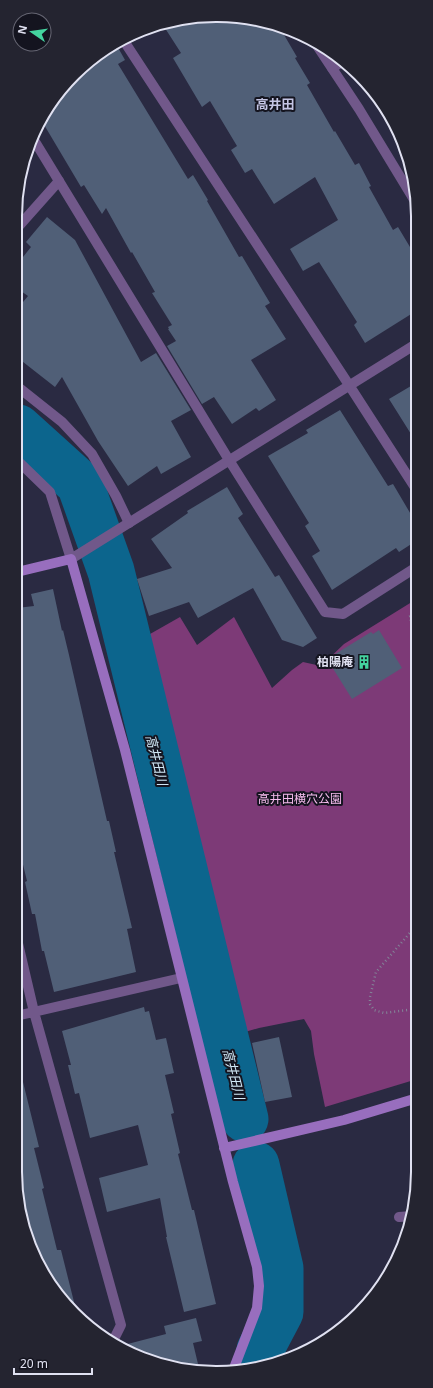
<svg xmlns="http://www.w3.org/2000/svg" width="433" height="1388" viewBox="0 0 433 1388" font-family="'Noto Sans','Noto Sans JP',sans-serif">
	<rect width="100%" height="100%" fill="#2a2a42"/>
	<path fill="#7d3a77" d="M 415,600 L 414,1080 L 325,1107 L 314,1054 L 311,1031 L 304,1019 L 259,1028 L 245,1032 L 234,997 L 225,950 L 212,911 L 205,879 L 191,841 L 182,796 L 176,753 L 165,719 L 150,662 L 143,638 L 180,617 L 197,645 L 234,617 L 272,688 L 292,670 L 303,662 L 321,666 L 344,644 Z"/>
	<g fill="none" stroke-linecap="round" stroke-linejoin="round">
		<path stroke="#0c658d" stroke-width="47" d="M 18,428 L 80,484 L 111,571 L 245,1119
			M 256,1165 L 280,1268 L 280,1312 L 260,1350"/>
	</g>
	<path fill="#505f77" d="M 177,19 L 256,19 L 280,28 L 297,57 L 295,58 L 310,83 L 307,85 L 334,132 L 335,131 L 355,165 L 359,163 L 371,186 L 369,187 L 393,230 L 398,227 L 416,257 L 416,311 L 365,343 L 354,325 L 357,322 L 319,262 L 303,271 L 290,249 L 338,220 L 315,177 L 274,204 L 252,169 L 245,173 L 231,150 L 237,146 L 210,101 L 202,107 L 173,58 L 181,53 L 163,25 Z
		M 116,44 L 125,60 L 118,64 L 188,179 L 193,175 L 208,200 L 207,201 L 239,257 L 242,256 L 270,303 L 265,306 L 286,339 L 251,360 L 276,400 L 259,411 L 256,408 L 232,424 L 214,397 L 202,404 L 167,346 L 176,341 L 168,329 L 169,329 L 168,327 L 172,325 L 152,293 L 155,292 L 132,252 L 131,253 L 106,208 L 102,214 L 84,185 L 81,187 L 43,123 L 43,118 L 49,104 L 105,49 Z
		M 47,217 L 75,240 L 141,362 L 156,353 L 191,410 L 171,421 L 191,457 L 161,474 L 157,466 L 128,486 L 98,441 L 62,377 L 55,387 L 18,358 L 18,308 L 28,296 L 18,289 L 19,262 L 31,247 L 26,242 Z
		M 416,383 L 416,442 L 389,399 Z
		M 340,410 L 388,486 L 393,484 L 416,523 L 416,541 L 399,552 L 396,548 L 332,590 L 312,556 L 320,551 L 305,526 L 309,523 L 268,456 L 308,433 L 306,430 Z
		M 227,487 L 243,514 L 238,518 L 275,577 L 279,575 L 317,638 L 303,647 L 282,640 L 253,588 L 198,618 L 189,602 L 149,616 L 137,579 L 172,568 L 151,539 L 188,513 L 187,511 Z
		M 53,589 L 62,631 L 63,630 L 69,655 L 107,821 L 109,821 L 116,852 L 114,852 L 132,928 L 127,929 L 136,972 L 54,992 L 44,951 L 42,951 L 35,914 L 32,914 L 25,882 L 27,881 L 16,836 L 17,608 L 34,606 L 31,594 Z
		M 379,630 L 402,668 L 352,699 L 327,659 L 371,632 L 373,634 Z
		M 144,1007 L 145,1012 L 149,1011 L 156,1040 L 166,1038 L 174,1073 L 165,1075 L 174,1113 L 171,1114 L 180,1153 L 178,1154 L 192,1210 L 194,1210 L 216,1304 L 184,1312 L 166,1237 L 167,1237 L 160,1198 L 107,1212 L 99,1178 L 148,1165 L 138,1125 L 90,1138 L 79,1093 L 75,1094 L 68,1065 L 71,1065 L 62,1031 Z
		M 279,1037 L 292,1097 L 265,1102 L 252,1043 Z
		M 23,1082 L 39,1147 L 34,1148 L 44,1188 L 42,1189 L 57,1250 L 61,1250 L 77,1314 L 65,1305 L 30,1248 L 15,1172 L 15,1083 Z
		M 196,1318 L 202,1341 L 193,1343 L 198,1364 L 180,1368 L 127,1352 L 120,1346 L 166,1334 L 164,1326 Z"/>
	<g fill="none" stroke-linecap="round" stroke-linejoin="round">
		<path stroke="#838498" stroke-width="2.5" stroke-dasharray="1 3" stroke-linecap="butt" d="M 415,627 L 409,617 L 415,613
			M 415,1009 L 384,1013 L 374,1010 L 370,1004 L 370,997 L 376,972 L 415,927"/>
		<path stroke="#71588a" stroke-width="10" d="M 332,68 L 342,62
			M 19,226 L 59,181
			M 18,387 L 62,422 L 92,454 L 116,496 L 129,523
			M 399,1217 L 412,1216"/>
		<path stroke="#71588a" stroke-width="10" d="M 124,41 L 349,385 L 416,489
			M 314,41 L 359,109 L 416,203
			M 34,140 L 229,460 L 325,612 L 343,614 L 415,568
			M 18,461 L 50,492 L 71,559 L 416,344
			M 16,935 L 34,1012 L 121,1325 L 113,1341
			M 16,1016 L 181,978"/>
		<path stroke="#986ebe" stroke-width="10" d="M 17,572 L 71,559 L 125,750 L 233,1182 L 257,1267 L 259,1286 L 257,1308 L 234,1368
			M 224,1148 L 344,1120 L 414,1099"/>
	</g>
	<defs>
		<symbol id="building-bare" viewBox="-9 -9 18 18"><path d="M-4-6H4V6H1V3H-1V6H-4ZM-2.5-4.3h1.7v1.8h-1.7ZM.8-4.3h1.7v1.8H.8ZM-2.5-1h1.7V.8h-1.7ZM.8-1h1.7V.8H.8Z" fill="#44d49f" stroke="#14141f" stroke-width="2.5" paint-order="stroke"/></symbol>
	</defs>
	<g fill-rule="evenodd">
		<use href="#building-bare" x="354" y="652" width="20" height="20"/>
	</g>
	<g text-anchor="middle" stroke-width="4" stroke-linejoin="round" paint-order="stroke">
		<g font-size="12" font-weight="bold" fill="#e0e1f1" stroke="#14141f" text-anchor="end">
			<text x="353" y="666">柏陽庵</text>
		</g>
		<g font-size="12" fill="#f6bcee" stroke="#14141f">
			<text x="300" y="803">高井田横穴公園</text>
		</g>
		<g font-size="13" font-weight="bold" fill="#c4c5e4" stroke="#14141f">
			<text x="275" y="109">高井田</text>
		</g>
		<g font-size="13" font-style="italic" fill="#d0e7f5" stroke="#14141f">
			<text transform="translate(157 760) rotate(76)" y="5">高井田川</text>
			<text transform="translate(234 1074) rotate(76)" y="5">高井田川</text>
		</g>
	</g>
	<path d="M0 0H433V1388H0ZM216 22H217A194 194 0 0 1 411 216V1172A194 194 0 0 1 217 1366H216A194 194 0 0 1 22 1172V216A194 194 0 0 1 216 22Z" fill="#242430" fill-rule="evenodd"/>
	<path fill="none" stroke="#e0e1f1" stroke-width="2" d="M216 22H217A194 194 0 0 1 411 216V1172A194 194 0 0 1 217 1366H216A194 194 0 0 1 22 1172V216A194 194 0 0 1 216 22Z"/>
	<g transform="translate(32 32) rotate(283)"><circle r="19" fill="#14141f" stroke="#666673"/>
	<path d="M0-3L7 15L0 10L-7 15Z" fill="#44d49f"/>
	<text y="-6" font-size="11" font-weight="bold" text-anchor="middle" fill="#e0e1f1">N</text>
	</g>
	<path d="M14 1368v6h78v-6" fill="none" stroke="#e0e1f1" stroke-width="2"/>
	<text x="20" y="1368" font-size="12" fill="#e0e1f1" stroke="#14141f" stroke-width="3" paint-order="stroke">20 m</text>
</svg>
